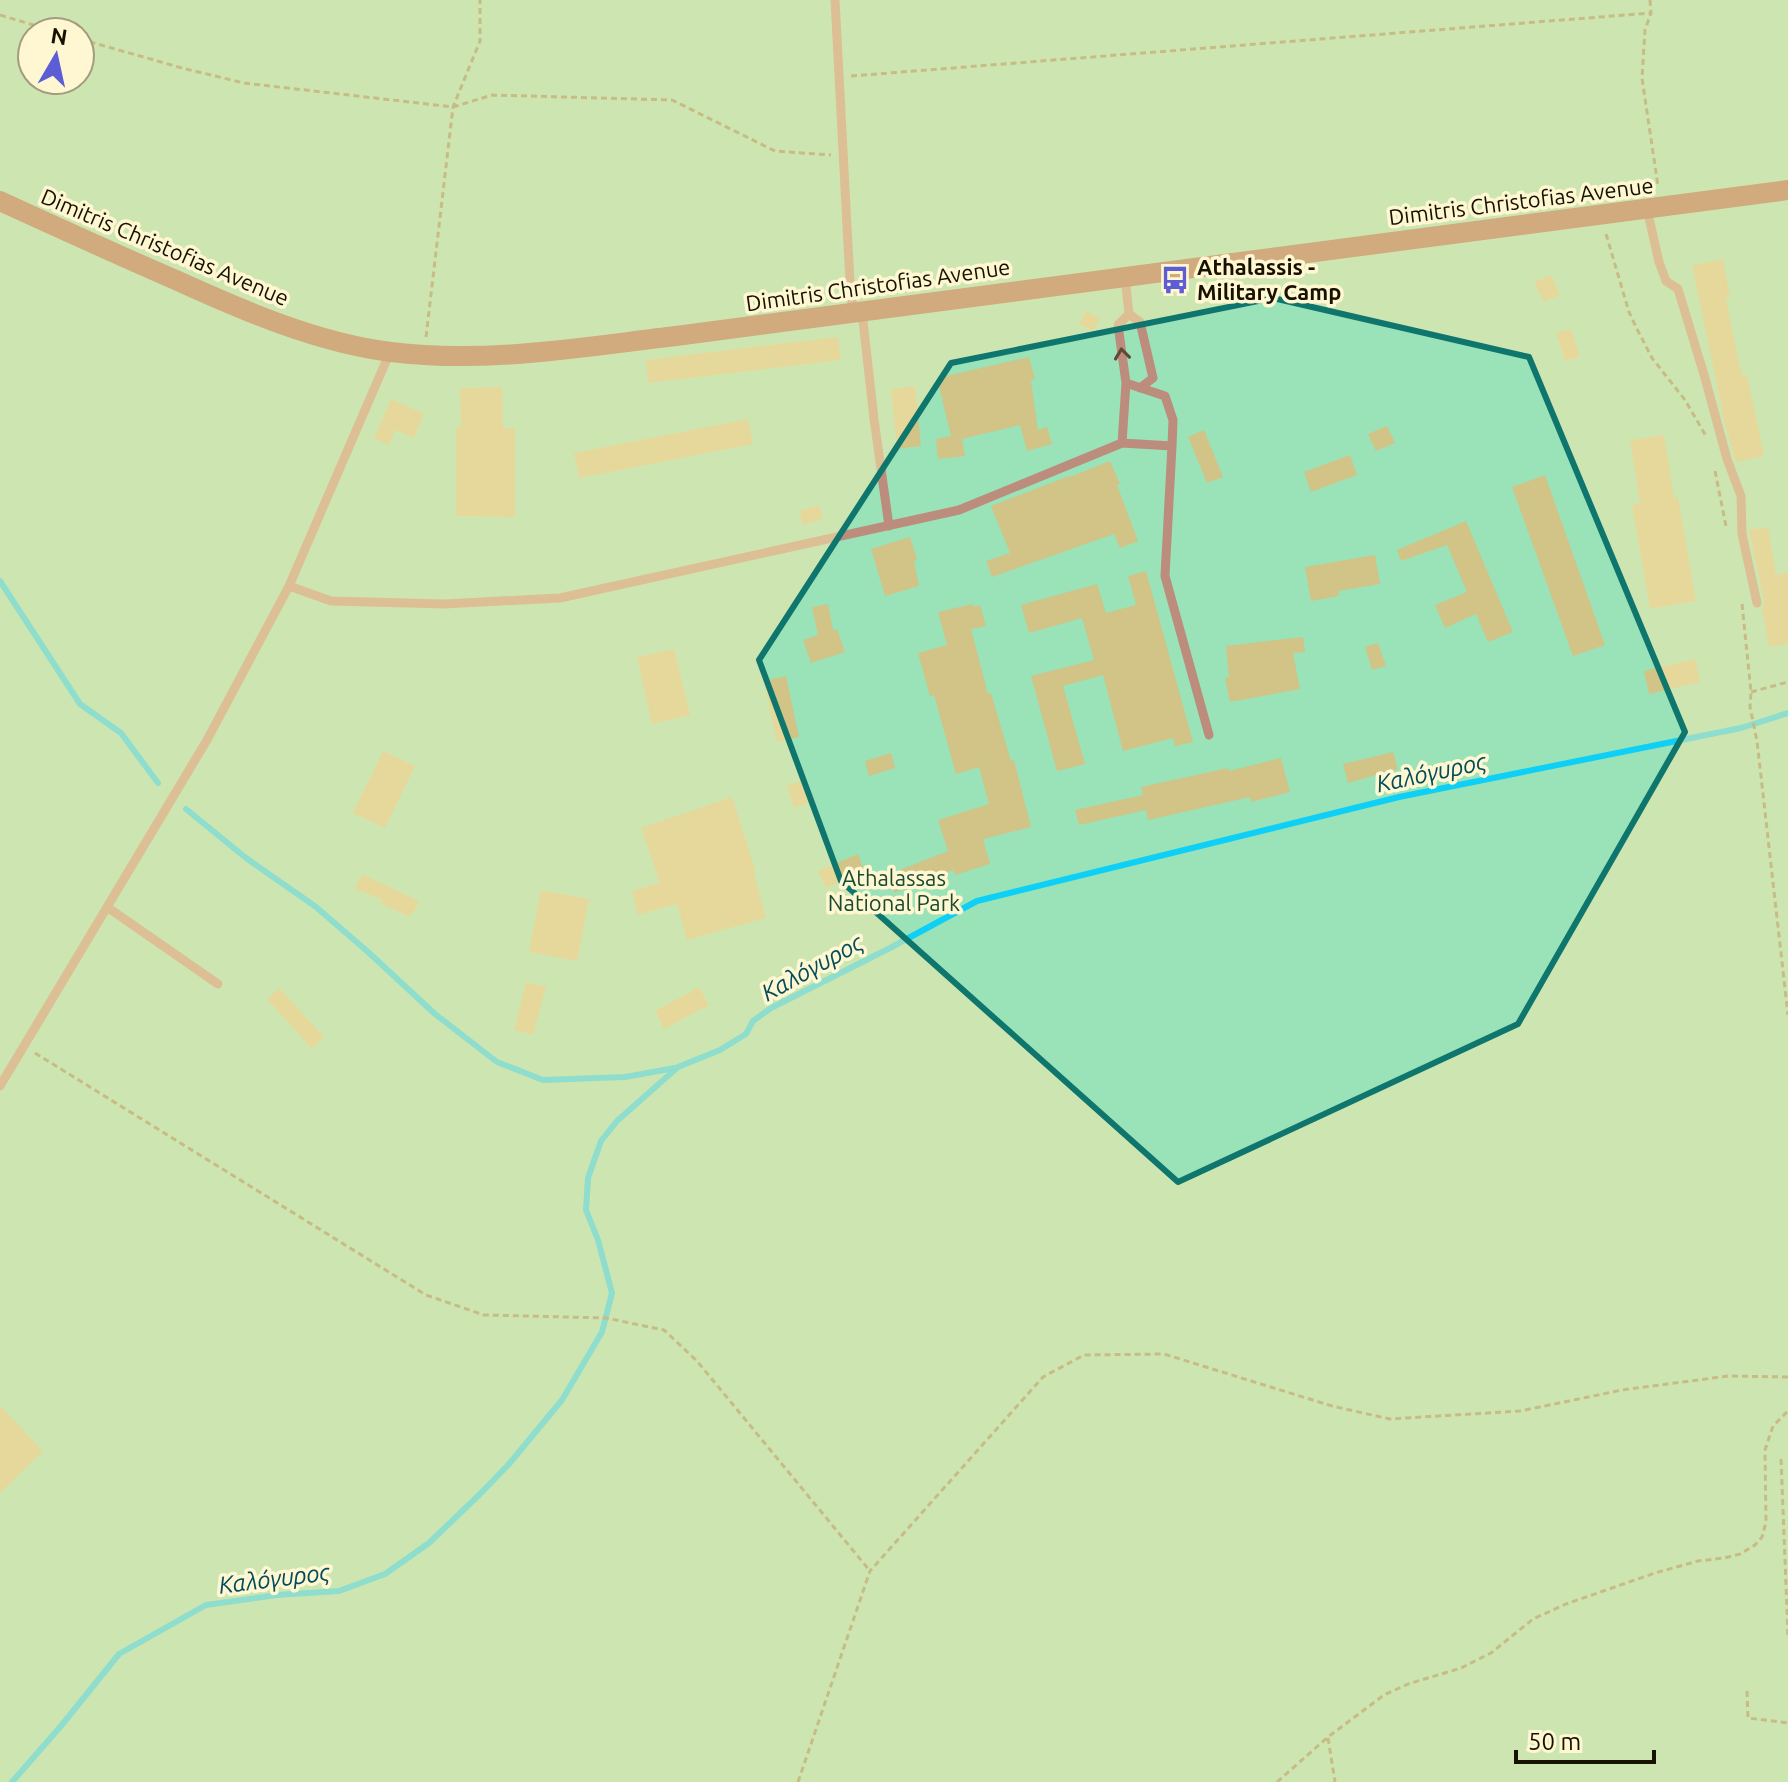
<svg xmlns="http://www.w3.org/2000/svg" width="1788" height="1782" viewBox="0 0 1788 1782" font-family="Ubuntu,sans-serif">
	<rect width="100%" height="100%" fill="#f7eaab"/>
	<path fill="#9ae2b8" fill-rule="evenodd" d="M 0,0 L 1788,0 L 1788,1782 L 0,1782 ZM 32,32 L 80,32 L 80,80 L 32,80 Z"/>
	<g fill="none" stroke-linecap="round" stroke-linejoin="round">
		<path stroke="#0ecff6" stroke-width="6" d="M 0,581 L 80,704 L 121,733 L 158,783
			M 186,809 L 246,858 L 316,907 L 367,951 L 435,1014 L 497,1062 L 543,1080 L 625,1077 L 675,1068
			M 12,1782 L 61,1726 L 119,1654 L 206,1605 L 277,1595 L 339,1591 L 385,1574 L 429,1543 L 480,1494 L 509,1464 L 562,1400 L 602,1332 L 612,1293 L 598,1240 L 586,1210 L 588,1178 L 601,1141 L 617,1121 L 678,1067 L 720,1050 L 746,1034 L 753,1021 L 771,1008 L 890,948 L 977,901 L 1399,797 L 1741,728 L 1788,713"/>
	</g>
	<path fill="#d1c486" d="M 1723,259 L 1730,297 L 1726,298 L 1732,330 L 1742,376 L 1747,375 L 1764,456 L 1736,462 L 1725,424 L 1692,265 Z
		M 1551,275 L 1560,295 L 1544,302 L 1534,282 Z
		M 1086,311 L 1100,319 L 1092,331 L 1079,324 Z
		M 1571,329 L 1580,357 L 1565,361 L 1556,333 Z
		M 838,337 L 841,360 L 648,383 L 646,360 Z
		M 1029,357 L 1035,379 L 1031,380 L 1038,430 L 1047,427 L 1052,444 L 1027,451 L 1020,425 L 962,439 L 965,456 L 938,459 L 936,439 L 951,436 L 937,378 Z
		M 915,386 L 921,446 L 897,449 L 891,389 Z
		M 502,387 L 503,428 L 515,428 L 515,517 L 456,516 L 456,427 L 461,427 L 460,388 Z
		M 391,399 L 424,414 L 414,438 L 395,430 L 389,445 L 374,438 Z
		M 748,419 L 753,444 L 579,478 L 574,453 Z
		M 1387,426 L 1395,443 L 1376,451 L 1368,434 Z
		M 1204,430 L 1223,477 L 1207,483 L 1188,437 Z
		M 1664,435 L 1674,498 L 1678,497 L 1696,601 L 1650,609 L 1632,505 L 1640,504 L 1630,440 Z
		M 1350,455 L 1357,475 L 1311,492 L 1304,472 Z
		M 1110,461 L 1120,484 L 1117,485 L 1138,541 L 1120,548 L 1114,534 L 992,577 L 986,561 L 1010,553 L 991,506 L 1069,476 L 1070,477 Z
		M 1545,475 L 1605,645 L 1573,656 L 1512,487 Z
		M 819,505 L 823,519 L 803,525 L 799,511 Z
		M 1466,521 L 1513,632 L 1488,642 L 1476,614 L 1445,628 L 1435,605 L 1467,592 L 1447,545 L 1401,561 L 1397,550 Z
		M 1768,527 L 1776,575 L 1788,572 L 1788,644 L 1769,647 L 1762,608 L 1764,601 L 1749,530 Z
		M 910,537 L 917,559 L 914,561 L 919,586 L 885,596 L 871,549 Z
		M 1375,555 L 1380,584 L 1338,591 L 1339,596 L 1311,601 L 1305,567 Z
		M 1146,571 L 1193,742 L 1175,746 L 1173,738 L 1123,751 L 1103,675 L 1063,686 L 1085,764 L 1057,771 L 1031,676 L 1094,660 L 1082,618 L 1029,633 L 1021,605 L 1097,584 L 1106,613 L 1136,605 L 1128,576 Z
		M 828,604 L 833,630 L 837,629 L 845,652 L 811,663 L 803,640 L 818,635 L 812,607 Z
		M 973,604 L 974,607 L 980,605 L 986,626 L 971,629 L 988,694 L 991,693 L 1011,761 L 1014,760 L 1031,827 L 983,839 L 990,864 L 955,875 L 953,870 L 894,893 L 887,875 L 948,851 L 938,820 L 989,804 L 979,767 L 956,774 L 934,695 L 930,696 L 918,653 L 947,645 L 938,612 Z
		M 1303,637 L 1305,652 L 1293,653 L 1300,689 L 1230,702 L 1225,678 L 1229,677 L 1226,646 Z
		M 1378,643 L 1386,666 L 1372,670 L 1365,647 Z
		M 674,649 L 690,715 L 652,724 L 637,657 Z
		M 1695,659 L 1700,682 L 1649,694 L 1644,671 Z
		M 786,676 L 799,737 L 777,742 L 764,681 Z
		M 383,751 L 415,766 L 385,828 L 353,813 Z
		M 1393,752 L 1398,769 L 1348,783 L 1343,764 Z
		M 891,753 L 895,768 L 869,776 L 865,761 Z
		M 1281,758 L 1290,792 L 1251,802 L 1250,797 L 1148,820 L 1146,810 L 1079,825 L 1075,810 L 1143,795 L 1141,787 L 1228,768 L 1229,771 Z
		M 806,779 L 814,801 L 794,808 L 787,786 Z
		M 732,797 L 756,873 L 754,874 L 766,918 L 687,940 L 677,904 L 638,915 L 632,891 L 660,883 L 641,828 Z
		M 858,854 L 865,872 L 826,888 L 818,871 Z
		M 362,874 L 419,901 L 414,912 L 412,912 L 410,917 L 381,904 L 383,900 L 355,889 Z
		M 541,890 L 589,899 L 577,961 L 529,952 Z
		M 526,982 L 546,987 L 533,1035 L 514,1030 Z
		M 699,987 L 709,1005 L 664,1029 L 655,1011 Z
		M 279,988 L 324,1037 L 312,1049 L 267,999 Z
		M 0,1406 L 43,1451 L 0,1493 Z"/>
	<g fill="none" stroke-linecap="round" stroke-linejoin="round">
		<path stroke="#8d835a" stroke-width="3" stroke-dasharray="6 4" stroke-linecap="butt" d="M 1650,0 L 1651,13 L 1645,30 L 1642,78 L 1658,186
			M 0,15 L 57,32
			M 80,39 L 182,68 L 244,83 L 453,107 L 492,95 L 672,100 L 775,151 L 831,155
			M 851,76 L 1651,13
			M 1606,234 L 1629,312 L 1637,329 L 1652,358 L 1685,400 L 1706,436
			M 426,337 L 453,107 L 480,41 L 480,0
			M 1715,471 L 1726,526
			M 1742,604 L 1751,692 L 1750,707 L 1757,741 L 1788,1015
			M 1751,692 L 1788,682
			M 35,1053 L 426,1295 L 484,1315 L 606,1318 L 664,1330 L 697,1361 L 870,1571
			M 1781,1459 L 1788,1635
			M 1747,1691 L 1748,1718 L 1788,1723
			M 1328,1738 L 1335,1782
			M 798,1782 L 870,1571 L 1043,1377 L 1084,1355 L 1164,1354 L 1332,1406 L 1390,1419 L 1520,1411 L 1622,1390 L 1728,1376 L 1788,1377
			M 1277,1782 L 1328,1737 L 1384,1695 L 1408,1684 L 1461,1668 L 1491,1653 L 1533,1619 L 1566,1604 L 1655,1573 L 1698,1561 L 1724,1558 L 1740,1554 L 1755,1545 L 1762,1537 L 1766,1522 L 1765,1450 L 1773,1426 L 1788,1411"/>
		<path stroke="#bc8c7d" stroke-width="9" d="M 835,0 L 850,282 L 853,312
			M 1647,209 L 1659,262 L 1666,281 L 1678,289 L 1705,378 L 1727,459 L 1741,496 L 1742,534 L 1757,603
			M 862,312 L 874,419 L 889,526
			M 1129,314 L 1140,322 L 1153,378 L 1140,388
			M 1122,443 L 1126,383
			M 1172,446 L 1165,576 L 1209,735
			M 289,586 L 331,601 L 444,604 L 560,598 L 959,510 L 1122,443 L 1172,446 L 1173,420 L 1165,396 L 1126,383 L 1118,325 L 1129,314 L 1125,277
			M 107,907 L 218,984
			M 0,1086 L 207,740 L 289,586 L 390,352"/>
		<path stroke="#a25e48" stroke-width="20" d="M 0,201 C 59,228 118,255 178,281 C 244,311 318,343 391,352 C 486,364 582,347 676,336 L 1788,190"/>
	</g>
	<defs><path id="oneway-chevron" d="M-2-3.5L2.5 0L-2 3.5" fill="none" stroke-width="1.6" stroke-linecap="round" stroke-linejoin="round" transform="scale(2)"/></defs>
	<use stroke="#614838" href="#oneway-chevron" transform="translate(1122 354) rotate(-97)"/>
	<path d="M0 0H1788V1782H0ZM 1273,298 L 1529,357 L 1685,732 L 1518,1024 L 1178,1182 L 841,881 L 759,660 L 951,363 Z" fill="#f7eaab" fill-opacity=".55" fill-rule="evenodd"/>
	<path fill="none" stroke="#0f766e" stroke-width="6" stroke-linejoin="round" d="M 1273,298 L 1529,357 L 1685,732 L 1518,1024 L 1178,1182 L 841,881 L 759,660 L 951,363 Z"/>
	<defs>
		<symbol id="bus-bare" viewBox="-9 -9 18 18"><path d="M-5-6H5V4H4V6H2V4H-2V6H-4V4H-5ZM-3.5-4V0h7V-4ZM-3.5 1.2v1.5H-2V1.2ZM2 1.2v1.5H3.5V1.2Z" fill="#5d5ed6" stroke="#fef7d2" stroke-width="2.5" paint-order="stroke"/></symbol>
	</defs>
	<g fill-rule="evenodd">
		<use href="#bus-bare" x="1155" y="260" width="40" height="40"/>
	</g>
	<g text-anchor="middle" stroke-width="7" stroke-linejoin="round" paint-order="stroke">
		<g font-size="22" fill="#171100" stroke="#fef7d2">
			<text transform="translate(1521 201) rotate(-7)" y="8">Dimitris Christofias Avenue</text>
			<text transform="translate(165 247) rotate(23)" y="8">Dimitris Christofias Avenue</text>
			<text transform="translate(878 285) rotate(-8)" y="8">Dimitris Christofias Avenue</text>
		</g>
		<g font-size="22" font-weight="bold" fill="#171100" stroke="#fef7d2" text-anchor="start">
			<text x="1197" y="275">Athalassis -<tspan x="1197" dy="25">Military Camp</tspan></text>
		</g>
		<g font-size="22" fill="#1a4b32" stroke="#fef7d2">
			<text x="894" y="886">Athalassas<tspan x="894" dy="25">National Park</tspan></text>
		</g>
		<g font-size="24" font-style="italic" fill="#024c5b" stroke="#fef7d2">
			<text transform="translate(1431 773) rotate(-12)" y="8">Καλόγυρος</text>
			<text transform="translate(812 968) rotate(-29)" y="8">Καλόγυρος</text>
			<text transform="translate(274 1579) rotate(-7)" y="8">Καλόγυρος</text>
		</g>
	</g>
	<g transform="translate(56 56) rotate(9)"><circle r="38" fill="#fef7d2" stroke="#a29b7e" stroke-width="2"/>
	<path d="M0-6L14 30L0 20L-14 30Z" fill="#5d5ed6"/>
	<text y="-12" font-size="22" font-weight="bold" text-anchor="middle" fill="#171100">N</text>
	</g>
	<path d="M1516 1750v12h138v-12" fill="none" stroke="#171100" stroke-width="4"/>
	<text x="1528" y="1750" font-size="24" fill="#171100" stroke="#fef7d2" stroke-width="6" paint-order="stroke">50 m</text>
</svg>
